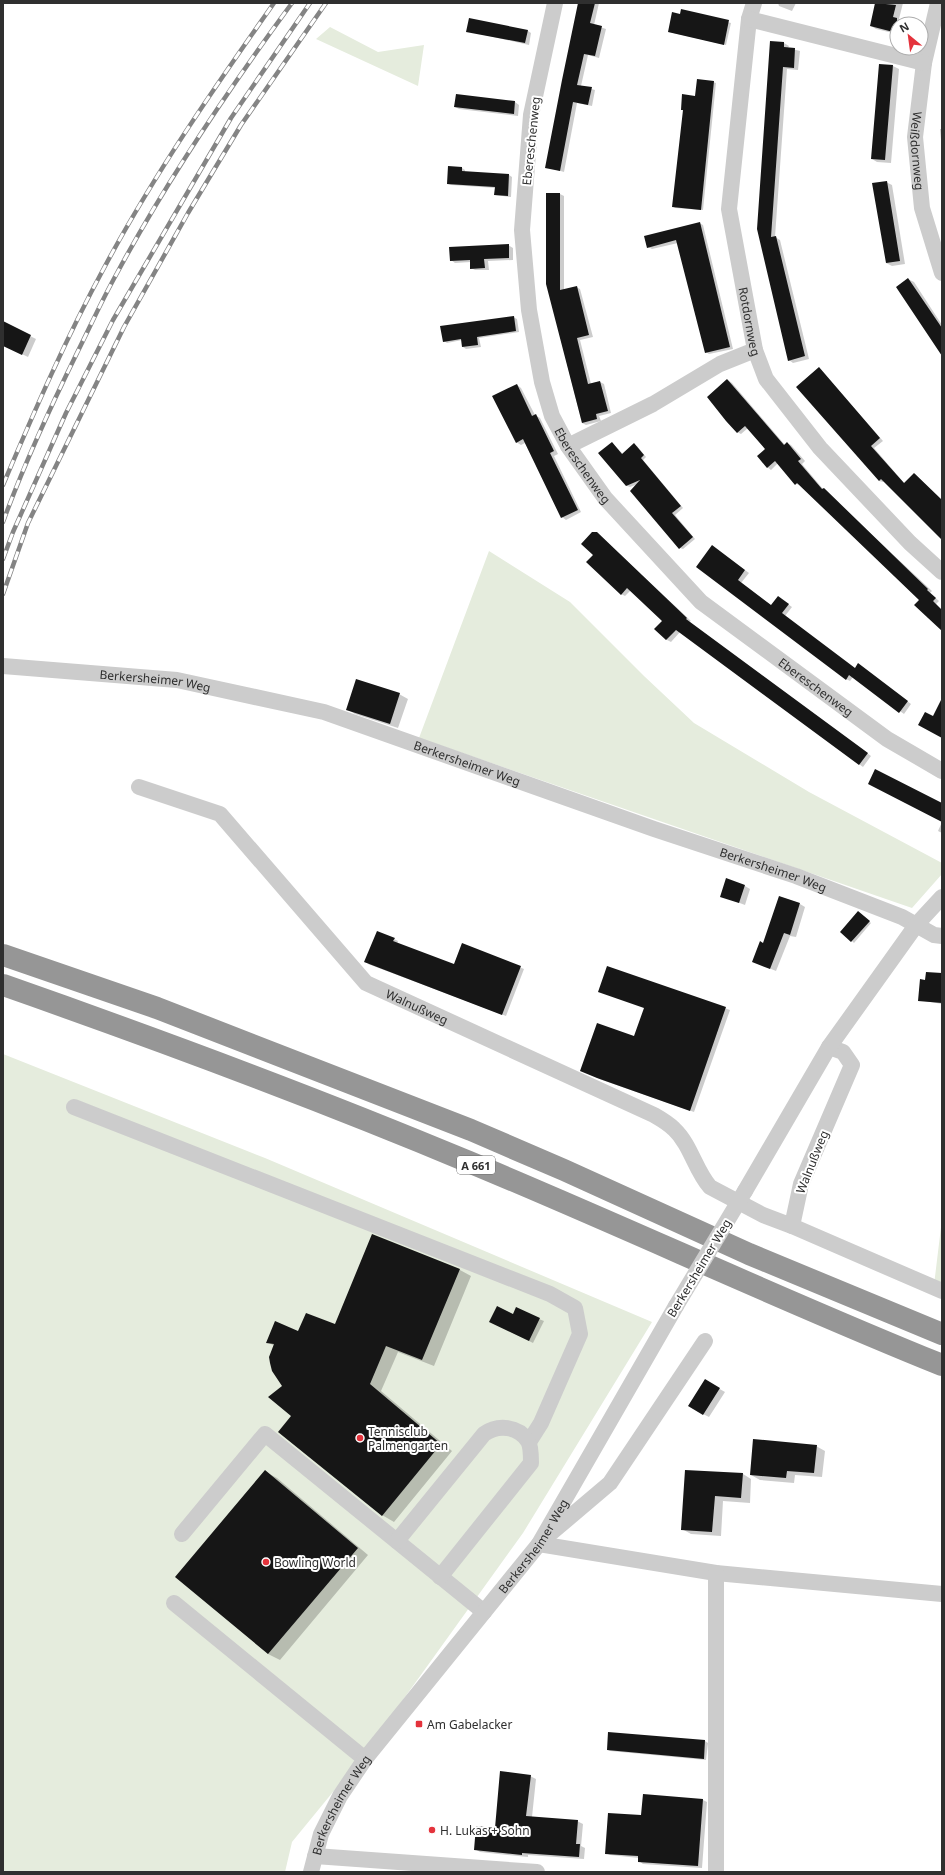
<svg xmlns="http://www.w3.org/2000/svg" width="945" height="1875" font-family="'Noto Sans',sans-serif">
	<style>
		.green { fill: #e5ecdd }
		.shadow { fill: #0003 }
		.building { fill: #161616 }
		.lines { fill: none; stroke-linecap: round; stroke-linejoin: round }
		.minor { stroke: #ccc; stroke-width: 16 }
		.highway { stroke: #969696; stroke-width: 22 }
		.rail-casing { stroke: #848484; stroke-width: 4.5 }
		.rail { stroke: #fff; stroke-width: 3; stroke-dasharray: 9; stroke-linecap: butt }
		.minor-bridge { stroke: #ccc; stroke-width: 16 }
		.poi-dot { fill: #e4333c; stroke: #fff; stroke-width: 1.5 }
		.labels { text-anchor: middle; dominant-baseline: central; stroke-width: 4; stroke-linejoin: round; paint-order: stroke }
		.shield { fill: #fff; stroke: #6d6d6d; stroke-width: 1 }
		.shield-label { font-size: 11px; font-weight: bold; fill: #2f2f2f }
		.street-label { font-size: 12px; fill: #2f2f2f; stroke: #fff }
		.poi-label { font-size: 12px; fill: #2f2f2f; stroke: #fff; text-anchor: start }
	</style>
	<rect width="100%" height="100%" fill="#fff"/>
	<path class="green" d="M330,27L378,52L424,45L418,86L316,39Z
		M489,551L570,602L644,676L694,723L809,792L942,863V874L912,908L419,738Z
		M3,1054L265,1158L652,1322L523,1533L364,1754L292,1842L285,1872H3Z
		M942,1219V1286L934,1285Z"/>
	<path class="shadow" d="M579,3H599L594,25L606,29L599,58L588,55L581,86L595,90L592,106L577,103L564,172L547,167Z
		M778,3H796L792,11L779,6Z
		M876,3H903L899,19L915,24H897V34L876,29L871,26Z
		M682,10L731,23L726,45L669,32L681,15Z
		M467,31H528L531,33L529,45Z
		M771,42L784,43L789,46L788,48L800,51L798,70L787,69L775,237L780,240L809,359L793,363L789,360L758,229Z
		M880,65L893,66L899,69L891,163L877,162L872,159Z
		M713,82L716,83L703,210L675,208L673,206L684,111L682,110Z
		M457,95L515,102L519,105L518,116L459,109L455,107Z
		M940,129H942V151Z
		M462,168L465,170V172L509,175L512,177L511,197L495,195L496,188L451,185L448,184Z
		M886,182L892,185L905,264L892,266L886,263Z
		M547,194H560L564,196V290L576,287L580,289L593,337L580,340L591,384L600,382L604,384L611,413L599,416L601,421L586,425L582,423L547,284Z
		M699,223L703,225L733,349L709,354L706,352L678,243L652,249L648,247Z
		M508,245L513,248V260L488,261L489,270H475L471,268V262L455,263L451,260Z
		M908,279L914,282L942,325V354Z
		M513,317L517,319L519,332L479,338L481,347L466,349L463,347L462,340L447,343L444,341Z
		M4,323L36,339L28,357L3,345Z
		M819,368L883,441L874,448L905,484L915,474L942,500V538L884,481L883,482L879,481Z
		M728,380L732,383L785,445L787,443L791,445L805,461L802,464L823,489L932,591L930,593L939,601L936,604L942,610V630L920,600L801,485L796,484L778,463L771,470L767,467L766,450L748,428L741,434L737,432Z
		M517,385L521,388L535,415L540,418L558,454L554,456L581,512L566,520L562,517L525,443L521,445L516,442Z
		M612,443L623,454L634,445L637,446L646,457L643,460L683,508L675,515L695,539L683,549L680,548L638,484L630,487L627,486L599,454Z
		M597,533L691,621L689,622L871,756L863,767L680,632L671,642L667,640L656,629L664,621L631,590L625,596L621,594L594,555Z
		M716,549L749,573L741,583L772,606L782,600L792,607L785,616L855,669L862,667L911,704L904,714L853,677L850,681L846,679L697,566Z
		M399,694L408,699L398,728L355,714L347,709Z
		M942,822V833L938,831Z
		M745,886L750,889L745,905L721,896Z
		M800,904L805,907L796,937L790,936L776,971L759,964L764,944Z
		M861,914L871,923L854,943L852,941Z
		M394,939L398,941L397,944L454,965L462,944L524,969L506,1016L368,964Z
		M608,967L730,1010L694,1112L602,1080L585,1072L635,1037L645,1008Z
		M942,974V1004L919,1000L926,981Z
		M460,1270L471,1276L434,1366L398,1352L381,1391L452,1451L394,1522L382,1515L292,1416L275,1346L267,1342L299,1332L335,1326Z
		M513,1315L539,1319L544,1321L533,1343L495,1324Z
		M711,1384L725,1392L709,1417L703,1414Z
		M816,1446L825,1451L822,1477L795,1475L794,1483L760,1480L751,1475Z
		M686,1471L743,1474L751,1479L750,1503L723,1501L721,1536L691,1534L682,1529Z
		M266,1472L277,1478L368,1555L280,1660L268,1654L177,1577Z
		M609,1733L705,1741L708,1743L706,1760L610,1751L608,1750Z
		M530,1776L536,1779L532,1817L577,1821L583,1824L581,1846L585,1848L584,1859L528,1855V1857L480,1852L475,1849L495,1829Z
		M703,1800L707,1802L702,1868L643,1864L639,1861V1858L610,1855L606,1853L642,1816Z"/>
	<path class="building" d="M578,3H595L590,23L602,26L595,56L584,54L577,85L592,87L588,105L573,102L560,171L545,168L562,80Z
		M875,3L896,5L893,17L897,18V33L870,26Z
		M681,9L729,20L724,45L668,32L672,12L680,14Z
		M469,18L528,30L525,43L466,32Z
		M770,41L784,42V47L795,48L794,68L783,67L771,237L776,236L805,356L788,361L757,229Z
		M879,64L893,65L885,160L871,159Z
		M697,79L714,81L701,210L672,207L683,110H681L682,94L695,96Z
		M456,94L515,101L514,114L454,107Z
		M448,166L462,167V171L509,174L508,196L494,195L495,187L447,184Z
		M887,181L900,261L886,263L872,183Z
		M546,193H560V290L577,286L589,335L577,338L588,384L600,381L608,411L596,414L597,419L582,423L546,284Z
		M700,222L730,347L705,353L676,240L647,248L644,236Z
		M509,244V258L484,259L485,268L470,269V260L450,261L449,247Z
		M908,278L942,328V356L896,287Z
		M514,316L516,331L477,337L478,345L462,347L461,339L443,342L440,326Z
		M3,321L31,335L22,355L3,346Z
		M819,367L880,438L871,446L904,483L914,473L942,500V540L881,479L879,481L796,387Z
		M727,379L784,445L787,442L801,459L798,461L822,489L824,488L928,589L927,590L936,598L933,601L942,610V631L914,605L919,600L797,483L795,485L775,461L767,468L757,456L765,449L745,426L737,433L726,421L707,397Z
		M517,384L532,416L536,414L554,451L550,453L578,510L561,518L523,439L516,443L492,396Z
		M612,442L622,454L634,443L644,455L641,458L681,506L672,513L693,537L679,549L630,491L640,480L626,486L598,453Z
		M592,532H597L687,618L686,619L868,753L859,765L676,630L666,640L654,629L662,621L627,588L621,595L586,562L593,555L581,544Z
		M712,545L745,570L738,580L771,605L778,596L789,604L782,613L855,668L858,663L908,701L899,713L849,675L846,680L696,567Z
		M356,679L400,693L390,724L346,710Z
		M942,698V738L918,725L925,712L933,716Z
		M875,769L942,803V822L868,784Z
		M726,878L745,885L739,903L720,897Z
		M779,896L800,903L790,935L784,933L770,969L752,962L760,941L763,943Z
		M858,911L870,921L851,942L840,932Z
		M377,931L395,938L393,941L454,964L462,943L521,966L502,1015L364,962Z
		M607,966L726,1007L690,1111L597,1078L580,1071L597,1023L634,1036L644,1008L598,992Z
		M926,972L942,973V1003L918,1001L920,979L925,980Z
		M372,1234L460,1269L422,1360L386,1346L370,1384L441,1444L382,1516L278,1432L291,1416L268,1397L282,1386L272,1371L270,1363L269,1357L274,1344L266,1343L275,1321L298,1331L306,1313L335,1324Z
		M497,1306L513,1314L516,1307L540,1318L529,1341L489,1322Z
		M705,1379L720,1388L703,1415L688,1406Z
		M753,1439L817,1445L814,1473L787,1471L786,1478L750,1475Z
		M265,1470L358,1548L268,1654L175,1577Z
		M685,1470L743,1473L741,1498L715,1496L712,1532L681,1530Z
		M608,1732L705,1740L704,1759L607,1750Z
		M500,1771L531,1775L526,1816L578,1820L576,1844H580L579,1857L522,1853V1855L474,1850L476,1826L495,1828Z
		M643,1794L703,1799L698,1866L638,1862V1856L605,1854L608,1813L641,1815Z"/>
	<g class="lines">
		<g class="minor">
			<path id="s1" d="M555,3L531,115L522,230L529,310L542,382L552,416L568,446L605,498L701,602L887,739L942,771"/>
			<path id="s2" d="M754,3L749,19L729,209L755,350L766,379L820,448L910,543L942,572"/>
			<path id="s3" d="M938,3L924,63L915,137L922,208L942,273"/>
			<path d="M749,19L924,63"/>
			<path d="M568,446L653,404L720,364L755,350"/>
			<path id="s4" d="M3,666L177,680L324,712L654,829L796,876L902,917L934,935L942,936"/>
			<path id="s5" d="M139,787L220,814L366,983L654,1115C661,1119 668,1123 674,1129C691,1145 695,1170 710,1187L763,1215L792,1226"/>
			<path d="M829,1047L843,1052L852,1065L801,1184L792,1226L942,1291"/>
			<path d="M74,1107L550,1294L575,1308L580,1334L541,1423L529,1442"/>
			<path d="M745,1191L829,1047L917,924L942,897"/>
			<path d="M551,1533L610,1483L705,1341"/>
			<path d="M182,1534L265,1434L484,1612"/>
			<path d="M397,1541L484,1434C498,1424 518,1426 528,1441C531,1446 531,1457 531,1463L440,1577"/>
			<path d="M539,1544L716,1573L942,1594"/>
			<path d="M716,1573V1872"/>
			<path d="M174,1603L365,1759"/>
			<path d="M315,1856L537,1872"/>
			<path id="s6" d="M311,1872L321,1834L340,1796L365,1759L539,1544L676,1306"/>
		</g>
		<path class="highway" d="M3,955L157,1008L471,1130L564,1170L749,1254L942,1334
			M3,985C160,1040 316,1098 469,1162C628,1228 783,1301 942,1365"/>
		<g class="rail-casing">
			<path id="rail" d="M3,485C34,412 66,338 104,268C153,176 214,88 274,3
				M3,522C24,464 50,408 77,353C90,327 102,300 116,275C167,180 228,90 292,3
				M3,559L13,532L66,413L113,320L231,118L310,3
				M3,594L28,523L124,327L188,213L241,125L326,3"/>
		</g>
		<use href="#rail" class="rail"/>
		<path class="minor-bridge" d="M676,1306L745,1191"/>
	</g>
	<g class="poi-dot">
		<circle cx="360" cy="1438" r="4"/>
		<circle cx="266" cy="1562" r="4"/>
		<rect x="415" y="1720" width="8" height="8" rx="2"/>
		<circle cx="432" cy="1830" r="4"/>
	</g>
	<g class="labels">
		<rect class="shield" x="457" y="1156" width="38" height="18" rx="3"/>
		<g class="shield-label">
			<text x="476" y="1165">A 661</text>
		</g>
		<g class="street-label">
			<text transform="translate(531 141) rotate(-84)">Ebereschenweg</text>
			<text stroke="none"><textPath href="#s3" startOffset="150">Weißdornweg</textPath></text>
			<text stroke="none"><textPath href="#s2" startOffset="322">Rotdornweg</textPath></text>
			<text stroke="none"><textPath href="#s1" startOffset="477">Ebereschenweg</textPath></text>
			<text stroke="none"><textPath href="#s4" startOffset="153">Berkersheimer Weg</textPath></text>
			<text stroke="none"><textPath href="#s1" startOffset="801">Ebereschenweg</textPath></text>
			<text stroke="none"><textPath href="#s4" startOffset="477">Berkersheimer Weg</textPath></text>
			<text stroke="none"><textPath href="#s4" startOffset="801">Berkersheimer Weg</textPath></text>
			<text stroke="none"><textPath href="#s5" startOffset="365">Walnußweg</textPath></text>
			<text transform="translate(812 1162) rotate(-68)">Walnußweg</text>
			<text transform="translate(699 1268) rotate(-59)">Berkersheimer Weg</text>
			<text stroke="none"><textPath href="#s6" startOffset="398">Berkersheimer Weg</textPath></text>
			<text stroke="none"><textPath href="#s6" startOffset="74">Berkersheimer Weg</textPath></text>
		</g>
		<g class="poi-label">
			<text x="368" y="1431">Tennisclub<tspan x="368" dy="14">Palmengarten</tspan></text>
			<text x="274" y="1562">Bowling World</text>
			<text x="427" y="1724">Am Gabelacker</text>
			<text x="440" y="1830">H. Lukas + Sohn</text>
		</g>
	</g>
	<rect width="945" height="1875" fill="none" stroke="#2f2f2f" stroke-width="8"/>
	<g transform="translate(909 36) rotate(331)"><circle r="19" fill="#ffffff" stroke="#acacac"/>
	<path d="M0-3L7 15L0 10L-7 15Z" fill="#e4333c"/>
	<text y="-6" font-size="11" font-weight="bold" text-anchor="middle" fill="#2f2f2f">N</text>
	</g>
</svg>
